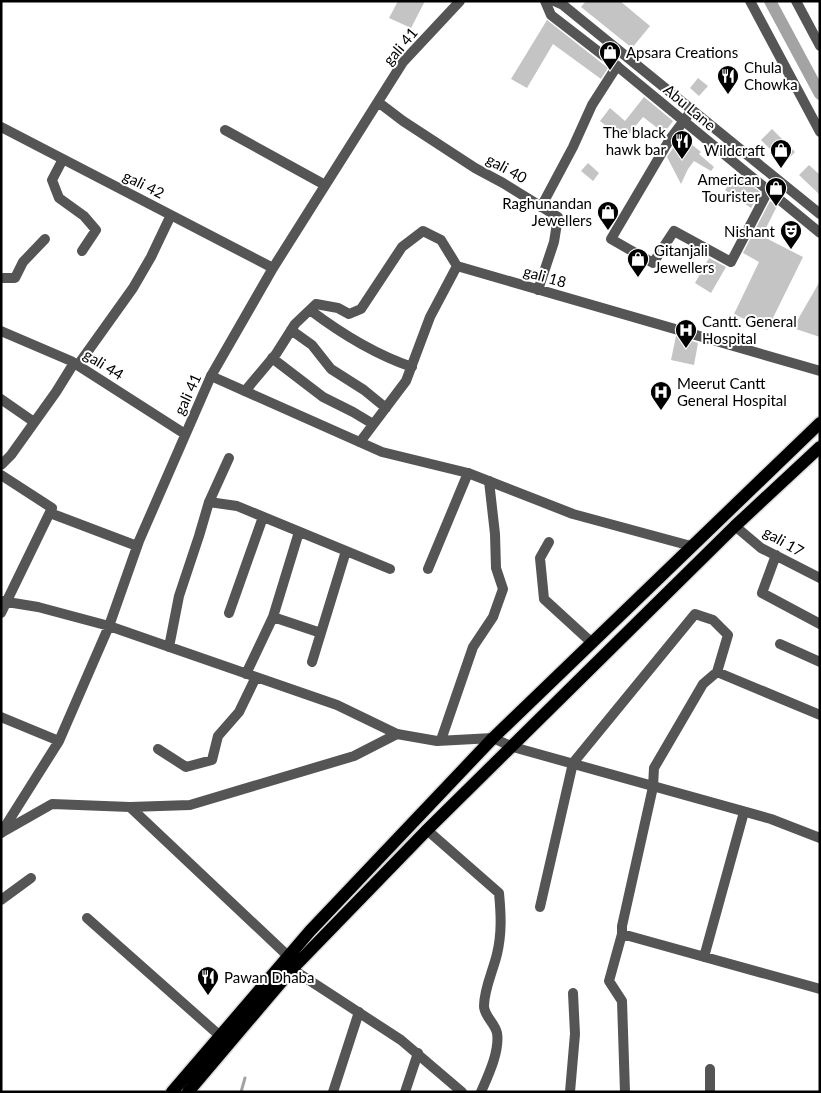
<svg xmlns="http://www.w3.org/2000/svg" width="821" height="1093" font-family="Lato,sans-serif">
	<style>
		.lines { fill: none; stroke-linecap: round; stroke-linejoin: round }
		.stream { stroke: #a3a3a3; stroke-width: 3 }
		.canal { stroke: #a3a3a3; stroke-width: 12 }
		.building { fill: #c4c4c4 }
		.primary-casing { stroke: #dbdbdb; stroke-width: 15 }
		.minor { stroke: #555; stroke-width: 10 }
		.tertiary { stroke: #555; stroke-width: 10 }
		.primary { stroke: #000; stroke-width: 12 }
		.labels { text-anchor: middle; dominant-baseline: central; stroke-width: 4; stroke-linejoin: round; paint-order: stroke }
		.street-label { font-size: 15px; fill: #000; stroke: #fff }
		.poi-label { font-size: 15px; fill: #000; stroke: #fff; text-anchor: start }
	</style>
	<rect width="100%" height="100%" fill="#fff"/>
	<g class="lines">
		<path class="stream" d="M241,1092L245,1078"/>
		<path class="canal" d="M770,1L820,94"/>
	</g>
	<path class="building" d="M398,1H425L411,28L389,18Z
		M586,1H620L650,26L632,48L581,7Z
		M547,20L608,68L601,79L553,44L527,88L511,79Z
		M698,78L708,86L699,96L690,88Z
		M644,97L673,121L664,133L643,117L624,140L600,121L610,108L625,121Z
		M772,129L795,152L784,163L761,140Z
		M691,144L701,152L699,154L714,167L711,171L694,161L688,169L681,184L667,157L673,148Z
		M588,163L599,173L593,181L581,171Z
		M809,165L820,175V195L799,175Z
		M737,174L760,192L751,208L725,190Z
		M770,201L777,206L762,236L803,257L767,330L734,314L759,262L743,253Z
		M709,258L726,267L711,293L695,283Z
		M820,281V337L793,328Z
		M676,336L698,343L694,365L671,360Z"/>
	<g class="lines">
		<g class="primary-casing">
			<path id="primary" d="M172,1092L310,931L493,738L820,423
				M188,1092L294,967L427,830L735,526L820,447"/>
		</g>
		<path class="minor" d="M750,1L820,132
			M378,102L403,121L475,168L503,183L558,217L554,242L538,290
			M692,110L670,139L611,239L653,263L674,231L731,262L768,191
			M1,127L273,268
			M225,130L325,185
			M63,159L52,180L59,198L84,216L96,230L82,251
			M541,207L573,147L592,105L617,66
			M1,278H15L23,262L45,239
			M310,310C339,332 377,355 412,367
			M291,330L312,345L331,369L364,390L386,408
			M1,331L71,361L185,434
			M272,358L323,397L353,412L373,424
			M78,365L133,288L151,257L171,215
			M245,391L276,354L295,324L316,304L338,308L349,314L361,309L402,247L423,231L441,240L457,266
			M1,399L34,422
			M360,442L406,381L430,317L457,266L820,371
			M1,465L11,455L56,392L74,363
			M1,475L52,508L1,613
			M209,502L229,458
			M50,513L137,546
			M735,526L761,548L820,578
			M549,542L540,558L544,599L591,642
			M776,555L762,593L820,624
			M428,569L468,473
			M1,601L38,607L109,626L337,705L397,734
			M229,613L263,517
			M273,617L321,633
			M780,644L820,662
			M169,647L179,596L199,536L209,502L237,506L390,569
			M312,662L346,551
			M717,672L820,715
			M246,674L273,617L299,532
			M1,717L59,741
			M441,740L473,647L493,617L503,589L496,568L495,534L489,481
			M158,749L186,767L212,760L218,736L239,712L256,677
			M427,830L499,893C501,914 502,933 497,954C493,971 484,989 484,1006C484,1016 495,1023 497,1033C500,1051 488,1076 481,1092
			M1,833L59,741L109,626L139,541L211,376L273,268L403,62L460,1
			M1,900L31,878
			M540,907L573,763L695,614L713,620L728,635L717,672L703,684L654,768L653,787L622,926V934L609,981L622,1001L625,1092
			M87,918L219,1035
			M622,934L820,989
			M704,957L744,812
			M710,1069V1092
			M333,1092L359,1012
			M405,1092L418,1053
			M570,1092L575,1034L573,993"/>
		<path class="tertiary" d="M545,1L551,15L617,66L820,233
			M554,1L563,5L820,214
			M796,1L820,46
			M211,376L382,452L468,473L573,514L691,546
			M130,807L190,805L354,756L397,734L437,741L493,738L513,747L771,819L820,838
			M1,833L52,804L130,807L289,957
			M292,969L401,1040L462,1092"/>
		<use href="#primary" class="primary"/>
	</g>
	<defs>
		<g id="shop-pin" transform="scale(1.125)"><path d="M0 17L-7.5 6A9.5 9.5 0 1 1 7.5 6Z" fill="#000" stroke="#fff"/><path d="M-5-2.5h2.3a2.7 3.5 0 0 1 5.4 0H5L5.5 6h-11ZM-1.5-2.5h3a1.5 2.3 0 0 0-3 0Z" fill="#fff"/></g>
		<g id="restaurant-pin" transform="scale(1.125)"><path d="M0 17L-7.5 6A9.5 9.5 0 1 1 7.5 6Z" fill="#000" stroke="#fff"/><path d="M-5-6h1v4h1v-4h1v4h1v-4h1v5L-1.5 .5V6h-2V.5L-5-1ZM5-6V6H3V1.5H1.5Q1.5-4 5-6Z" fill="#fff"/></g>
		<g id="theatre-pin" transform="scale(1.125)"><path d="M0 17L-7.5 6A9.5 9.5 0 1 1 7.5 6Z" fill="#000" stroke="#fff"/><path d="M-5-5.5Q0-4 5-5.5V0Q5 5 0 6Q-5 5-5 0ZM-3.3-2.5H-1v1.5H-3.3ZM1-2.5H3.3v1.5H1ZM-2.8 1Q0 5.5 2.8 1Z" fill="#fff"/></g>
		<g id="hospital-pin" transform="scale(1.125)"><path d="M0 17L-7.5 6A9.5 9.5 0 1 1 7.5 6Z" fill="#000" stroke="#fff"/><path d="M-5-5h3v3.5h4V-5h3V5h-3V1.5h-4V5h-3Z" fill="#fff"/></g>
	</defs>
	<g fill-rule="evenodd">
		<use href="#shop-pin" x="610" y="52"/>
		<use href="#restaurant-pin" x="728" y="76"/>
		<use href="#restaurant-pin" x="682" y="141"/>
		<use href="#shop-pin" x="781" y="150"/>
		<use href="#shop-pin" x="776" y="188"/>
		<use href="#shop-pin" x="608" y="212"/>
		<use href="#theatre-pin" x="791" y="231"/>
		<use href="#shop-pin" x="638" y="259"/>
		<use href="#hospital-pin" x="686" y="330"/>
		<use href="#hospital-pin" x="661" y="392"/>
		<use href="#restaurant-pin" x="208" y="977"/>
	</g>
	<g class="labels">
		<g class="street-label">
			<text transform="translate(400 46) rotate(-50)">gali 41</text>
			<text transform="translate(690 107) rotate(40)">Abu Lane</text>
			<text transform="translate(507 168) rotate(29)">gali 40</text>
			<text transform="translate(144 184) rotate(27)">gali 42</text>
			<text transform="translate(545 276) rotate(16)">gali 18</text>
			<text transform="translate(104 364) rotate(32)">gali 44</text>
			<text transform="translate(187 394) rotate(-65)">gali 41</text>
			<text transform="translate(784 541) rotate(30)">gali 17</text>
		</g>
		<g class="poi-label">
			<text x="626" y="52">Apsara Creations</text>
			<text x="744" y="67">Chula<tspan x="744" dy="17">Chowka</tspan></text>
			<text x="666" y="132" text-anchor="end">The black<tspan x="666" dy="17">hawk bar</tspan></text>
			<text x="765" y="150" text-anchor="end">Wildcraft</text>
			<text x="760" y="179" text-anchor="end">American<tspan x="760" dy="17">Tourister</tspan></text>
			<text x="592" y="203" text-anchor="end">Raghunandan<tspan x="592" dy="17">Jewellers</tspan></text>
			<text x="775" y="231" text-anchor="end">Nishant</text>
			<text x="654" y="250">Gitanjali<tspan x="654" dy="17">Jewellers</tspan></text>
			<text x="702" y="321">Cantt. General<tspan x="702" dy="17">Hospital</tspan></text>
			<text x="677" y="383">Meerut Cantt<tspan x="677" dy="17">General Hospital</tspan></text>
			<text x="224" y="977">Pawan Dhaba</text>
		</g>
	</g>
	<rect width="821" height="1093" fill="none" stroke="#000000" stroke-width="5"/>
</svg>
